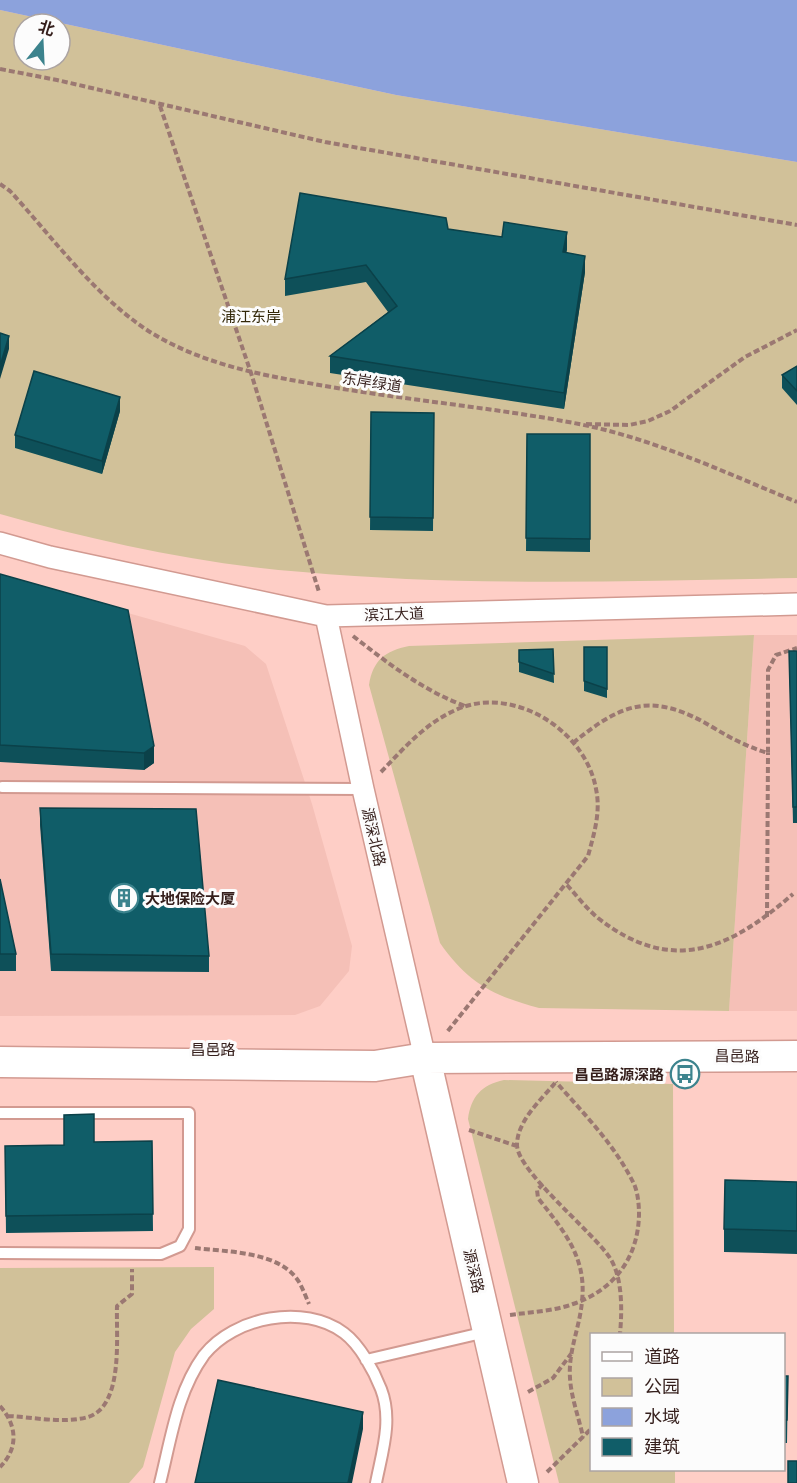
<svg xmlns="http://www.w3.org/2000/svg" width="797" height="1483" font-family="'Asap Condensed','Noto Sans SC',sans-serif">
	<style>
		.built { fill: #f5c0b7 }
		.green { fill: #d1c199; fill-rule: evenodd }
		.water { fill: #8ca2dc }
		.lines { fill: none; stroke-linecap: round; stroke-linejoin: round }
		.service-casing { stroke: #d29a91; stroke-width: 14 }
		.minor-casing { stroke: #d29a91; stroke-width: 24 }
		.secondary-casing { stroke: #d29a91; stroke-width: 33 }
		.path { stroke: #9b7872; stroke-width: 4; stroke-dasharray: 6 3; stroke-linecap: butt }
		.service { stroke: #fff; stroke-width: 10 }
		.minor { stroke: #fff; stroke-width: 21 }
		.secondary { stroke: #fff; stroke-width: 30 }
		.wall { fill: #0e5059 }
		.shaded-wall { fill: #0b4149 }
		.building { fill: #105d68; stroke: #0b4149; stroke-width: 1.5 }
		.labels { text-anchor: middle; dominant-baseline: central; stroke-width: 6; stroke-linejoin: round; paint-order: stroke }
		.park-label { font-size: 15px; fill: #332809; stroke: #fcfcfc }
		.street-label { font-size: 15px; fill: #351f1c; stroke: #fcfcfc }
		.poi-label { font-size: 15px; font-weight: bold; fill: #351f1c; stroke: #fcfcfc; text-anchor: start }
	</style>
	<rect width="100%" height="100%" fill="#fecec6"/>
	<path class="built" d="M0,577L245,646L266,664L312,804L352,946L349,971L320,1006L295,1015L0,1016Z
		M754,635H797V1011H729Z"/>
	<path class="green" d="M0,10L396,95L797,162V578C632,581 467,587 303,572C200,564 99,542 0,514ZM24,24H60V60H24Z
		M754,635L729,1011L539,1008C493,996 467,982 440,943L369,685C373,660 385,651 409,646Z
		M504,1080L673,1084L674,1334H592V1470H675V1483H559L468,1119C471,1097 481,1085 504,1080Z
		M214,1267V1309L191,1329L175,1352L143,1467L129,1483H0V1268Z"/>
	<path class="water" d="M0,0H797V162L396,95L0,10Z"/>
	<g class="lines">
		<g class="service-casing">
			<path id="service" d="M2,787L363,789
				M0,1113H189V1229L180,1246L161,1254L0,1253
				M366,1360L486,1332
				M160,1483C171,1439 177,1392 204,1355C234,1317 304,1303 344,1333C360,1345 374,1371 381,1389C393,1420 382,1452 376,1483"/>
		</g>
		<g class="minor-casing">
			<path id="minor" d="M0,543L50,557L326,616L797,604
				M326,616L363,789L425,1058"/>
		</g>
		<g class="secondary-casing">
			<path id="secondary" d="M425,1058L523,1483
				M0,1062L375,1066L425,1058L797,1056"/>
		</g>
		<path class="path" d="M0,69L57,80L325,142L797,225
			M160,106L251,373L319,592
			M0,184L10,191C55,240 103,307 162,339C210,365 261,375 314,384C402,400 492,407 579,424C655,439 726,473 797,502
			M586,424L629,425L648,421L670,411L745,357L797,330
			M353,636C389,664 422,690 465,706
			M573,743C624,701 654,692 714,728C732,739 748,747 768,753V670L776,655L797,648
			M381,772C406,746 428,720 463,707C518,688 586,732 596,789C601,812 594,834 588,856L447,1032
			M567,885C577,896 587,909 598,918C672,976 730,949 793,894
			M767,917L768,753
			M555,1083C541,1100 517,1121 517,1145C517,1171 593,1232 610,1258C623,1278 622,1312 620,1334
			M469,1130L517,1146
			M543,1184L537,1190L538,1198C563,1230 587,1257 582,1301C580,1327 568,1351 570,1378C571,1397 579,1418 583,1437
			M195,1248C227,1252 280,1251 299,1282C303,1289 306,1297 309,1304
			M510,1315C531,1312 554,1311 573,1304C614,1290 638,1258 639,1215C639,1205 638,1193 634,1184C615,1145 584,1114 556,1082
			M528,1392L553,1378L571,1354
			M0,1406C17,1425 19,1448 0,1467
			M8,1416C32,1417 64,1424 88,1417C124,1406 116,1336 117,1306L132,1294V1269
			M547,1472L592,1428"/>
		<use href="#service" class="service"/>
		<use href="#minor" class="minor"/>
		<use href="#secondary" class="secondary"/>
	</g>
	<path class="wall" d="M448,229L567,249L566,253L585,272L564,409L330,373V356L388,312L366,282L285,296V279Z
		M797,366V405L782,388V375Z
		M120,411L102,474L15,448V435Z
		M371,412L434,413L433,531L370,530Z
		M527,434H590V552L526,551Z
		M0,574L154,763L144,770L0,762Z
		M584,647H607V698L584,691Z
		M553,649L554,683L519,672V650Z
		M789,651H797V823H793Z
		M40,808L209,956V972L51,971L40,825Z
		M0,879L16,954V971H0Z
		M152,1141L153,1231L6,1233L5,1146L64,1145L94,1142Z
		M797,1182V1254L724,1252V1229Z
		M783,1376H788L787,1443H783Z"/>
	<path class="shaded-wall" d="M567,232V249L563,269V252Z
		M585,256V272L564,409V393Z
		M9,336V349L0,379V366Z
		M120,397V411L102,474V461Z
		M154,746V763L144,770V753Z
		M363,1412V1429L352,1483H348Z"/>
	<path class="building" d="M300,193L446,218L448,229L502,237L504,222L567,232L563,252L585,256L564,393L330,356L397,306L366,265L285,279Z
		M0,333L9,336L0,366Z
		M797,366V391L782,375Z
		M34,371L120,397L102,461L15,435Z
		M371,412L434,413L433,518L370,517Z
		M527,434H590V539L526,538Z
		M0,574L128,610L154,746L144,753L0,745Z
		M584,647H607V689L584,681Z
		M553,649L554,674L519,662V650Z
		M789,651H797V807H793Z
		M40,808L196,809L209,956L51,954Z
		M0,879L16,954H0Z
		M94,1114V1142L152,1141L153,1214L6,1216L5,1146L64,1145V1115Z
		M725,1180L797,1182V1231L724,1229Z
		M783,1376H788L787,1420H783Z
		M218,1380L363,1412L348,1483H195Z
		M788,1461H797V1483H788Z"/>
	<defs>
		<g id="building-ring" transform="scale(1.5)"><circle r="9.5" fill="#fcfcfc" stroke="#3c838d" stroke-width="1.5"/><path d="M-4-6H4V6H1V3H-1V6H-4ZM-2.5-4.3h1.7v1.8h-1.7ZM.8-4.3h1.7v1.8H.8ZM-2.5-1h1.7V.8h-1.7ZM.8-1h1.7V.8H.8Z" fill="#3c838d"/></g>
		<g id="bus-ring" transform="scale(1.5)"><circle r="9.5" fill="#fcfcfc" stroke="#3c838d" stroke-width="1.5"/><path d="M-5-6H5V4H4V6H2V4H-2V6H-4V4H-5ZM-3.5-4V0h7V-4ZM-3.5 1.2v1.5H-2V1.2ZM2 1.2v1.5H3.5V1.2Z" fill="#3c838d"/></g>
	</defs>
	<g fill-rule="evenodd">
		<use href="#building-ring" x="124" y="898"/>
		<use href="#bus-ring" x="685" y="1074"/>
	</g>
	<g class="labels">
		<g class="park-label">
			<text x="251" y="316">浦江东岸</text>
		</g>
		<g class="street-label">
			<text transform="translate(372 382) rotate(9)">东岸绿道</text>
			<text transform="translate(394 614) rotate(-2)">滨江大道</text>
			<text transform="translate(374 837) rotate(77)">源深北路</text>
			<text x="213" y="1049">昌邑路</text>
			<text transform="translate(737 1056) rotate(1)">昌邑路</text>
			<text transform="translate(474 1271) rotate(77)">源深路</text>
		</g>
		<g class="poi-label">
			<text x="145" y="898">大地保险大厦</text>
			<text x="664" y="1074" text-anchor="end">昌邑路源深路</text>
		</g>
	</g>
	<rect x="590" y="1333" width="195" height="138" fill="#fcfcfc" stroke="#aca4a2" stroke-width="1.5"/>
	<rect x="602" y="1352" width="30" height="9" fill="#ffffff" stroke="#aca4a2" stroke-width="1.5"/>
	<text x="644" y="1363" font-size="18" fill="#351f1c">道路</text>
	<rect x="602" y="1378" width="30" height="18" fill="#d1c199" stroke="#aca4a2" stroke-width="1.5"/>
	<text x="644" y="1393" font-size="18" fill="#351f1c">公园</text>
	<rect x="602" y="1408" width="30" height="18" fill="#8ca2dc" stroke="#aca4a2" stroke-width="1.5"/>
	<text x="644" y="1423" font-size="18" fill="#351f1c">水域</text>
	<rect x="602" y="1438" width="30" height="18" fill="#105d68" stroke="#aca4a2" stroke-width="1.5"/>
	<text x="644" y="1453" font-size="18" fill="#351f1c">建筑</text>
	<g transform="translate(42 42) rotate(18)"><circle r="28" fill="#fcfcfc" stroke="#aca4a2" stroke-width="1.5"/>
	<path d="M0-4.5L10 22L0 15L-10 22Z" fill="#3c838d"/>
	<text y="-9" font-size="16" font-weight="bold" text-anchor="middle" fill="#351f1c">北</text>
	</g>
</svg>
